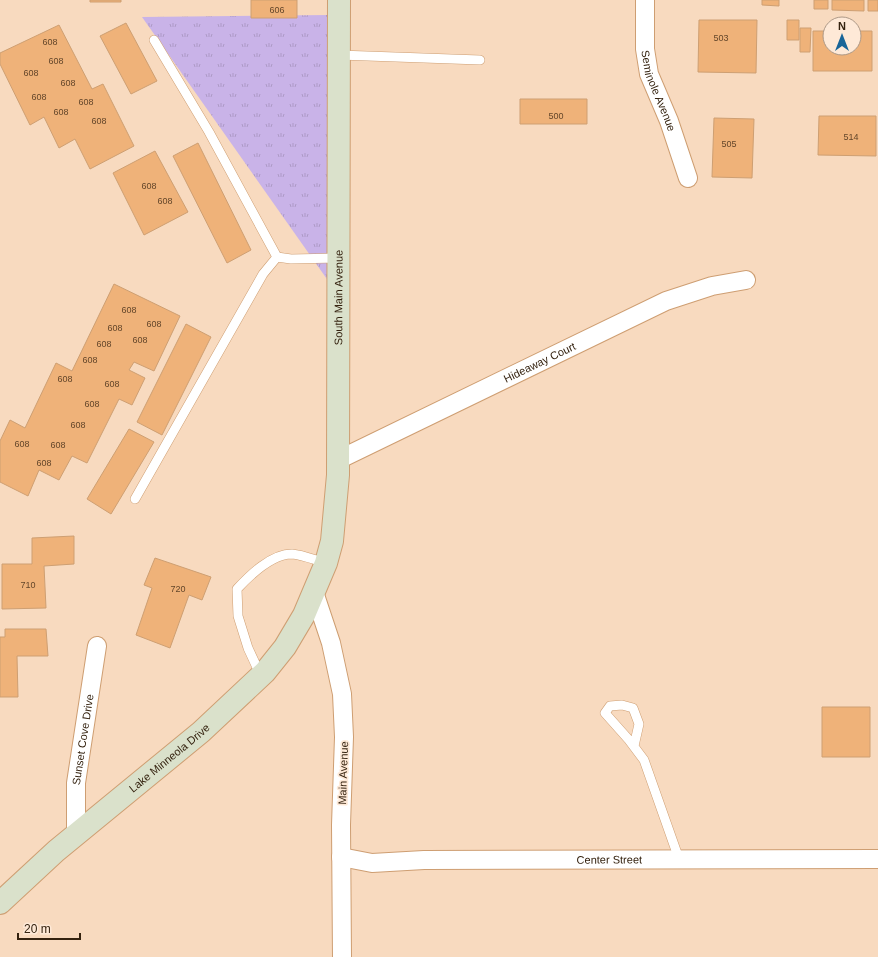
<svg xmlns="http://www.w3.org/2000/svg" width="878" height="957" font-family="Arial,sans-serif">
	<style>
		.park { fill: url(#park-tufts) }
		.building { fill: #efb279; stroke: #ce9f72 }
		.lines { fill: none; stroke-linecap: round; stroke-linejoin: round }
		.lane-casing { stroke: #ce9e72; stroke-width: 10 }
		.street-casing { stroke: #ce9e72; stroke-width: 20 }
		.secondary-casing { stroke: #ce9e72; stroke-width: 24 }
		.lane { stroke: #fff; stroke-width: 9 }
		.street { stroke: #fff; stroke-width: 18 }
		.secondary { stroke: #dae1cb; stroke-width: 22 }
		.labels { text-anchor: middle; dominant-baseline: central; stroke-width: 3.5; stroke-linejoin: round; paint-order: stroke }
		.number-label { font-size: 9px; fill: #63462a }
		.street-label { font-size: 11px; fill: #34220f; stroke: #fee9d7 }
	</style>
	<defs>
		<pattern id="park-tufts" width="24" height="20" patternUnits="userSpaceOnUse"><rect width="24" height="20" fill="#c9b3e8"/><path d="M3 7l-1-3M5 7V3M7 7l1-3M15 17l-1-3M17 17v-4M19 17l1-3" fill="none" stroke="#ad9ac6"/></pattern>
	</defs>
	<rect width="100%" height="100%" fill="#f8dabf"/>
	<path class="park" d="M329,15V282L142,17Z"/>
	<path class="building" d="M90,0H121V2H90Z
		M251,0H297V18H251Z
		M762,0H779V6L762,5Z
		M814,0H828V9H814Z
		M832,0H864V11L832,10Z
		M868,0H878V11H868Z
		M699,20H757L756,73L698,72Z
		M787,20H799V40H787Z
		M126,23L157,81L131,94L100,36Z
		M59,25L92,89L103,84L134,146L90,169L75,139L59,148L44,117L30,125L0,64V53Z
		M800,28H811L810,52H800Z
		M813,31H830V48H854V31H872V71H813Z
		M520,99H587V124H520Z
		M819,116H876V156L818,155Z
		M714,118L754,119L752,178L712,177Z
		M198,143L251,250L227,263L173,156Z
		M155,151L188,212L144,235L113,173Z
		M114,284L180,316L154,371L134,362L129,370L145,378L132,405L119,399L87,463L72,456L59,480L39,470L28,496L0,482V441L10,420L25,428L56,363L72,371Z
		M186,324L211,337L162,435L137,422Z
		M129,429L154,442L111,514L87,499Z
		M74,536V564L44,566L46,608L2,609V564H32V538Z
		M155,558L211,577L202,600L189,595L170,648L136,635L152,588L144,585Z
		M5,629H46L48,656H17L18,697H0V637H5Z
		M822,707H870V757H822Z"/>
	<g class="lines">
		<g class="lane-casing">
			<path id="lane" d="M154,40L209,132L277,257L291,259L338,258
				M339,55L480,60
				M135,499L263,274L277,257
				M261,676L248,648L238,616L237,589C250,575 271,554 292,554C303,555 315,560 326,563
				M634,746L639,724L633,708L622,705L610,706L605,713L629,740L644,760L679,859"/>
		</g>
		<g class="street-casing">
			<g id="street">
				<path id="s1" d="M645,0V49L649,74L669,121L688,178"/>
				<path id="s2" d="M338,460L666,301L712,286L746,280"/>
				<path d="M314,592L331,643L342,694L344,737L341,825L342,957"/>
				<path id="s3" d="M76,834V783L97,646"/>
				<path id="s4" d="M341,857L372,863L424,860L878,859"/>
			</g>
		</g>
		<g class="secondary-casing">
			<g id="secondary">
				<path id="s5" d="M0,903L56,851L201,732L265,672L285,647L304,615L326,563L332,541L338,475L339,0"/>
			</g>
		</g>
		<use href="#lane" class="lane"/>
		<use href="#street" class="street"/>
		<use href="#secondary" class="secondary"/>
	</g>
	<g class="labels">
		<g class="number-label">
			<text x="277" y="10">606</text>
			<text x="721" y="38">503</text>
			<text x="50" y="42">608</text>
			<text x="56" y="61">608</text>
			<text x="31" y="73">608</text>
			<text x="68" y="83">608</text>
			<text x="39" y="97">608</text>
			<text x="86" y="102">608</text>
			<text x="61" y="112">608</text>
			<text x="556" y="116">500</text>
			<text x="99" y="121">608</text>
			<text x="851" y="137">514</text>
			<text x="729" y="144">505</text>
			<text x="149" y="186">608</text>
			<text x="165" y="201">608</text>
			<text x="129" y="310">608</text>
			<text x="154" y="324">608</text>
			<text x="115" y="328">608</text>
			<text x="140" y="340">608</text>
			<text x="104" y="344">608</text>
			<text x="90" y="360">608</text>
			<text x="65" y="379">608</text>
			<text x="112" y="384">608</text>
			<text x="92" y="404">608</text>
			<text x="78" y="425">608</text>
			<text x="22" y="444">608</text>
			<text x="58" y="445">608</text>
			<text x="44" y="463">608</text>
			<text x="28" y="585">710</text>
			<text x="178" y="589">720</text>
		</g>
		<g class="street-label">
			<text stroke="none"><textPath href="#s1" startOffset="93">Seminole Avenue</textPath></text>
			<text stroke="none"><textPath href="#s5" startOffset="744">South Main Avenue</textPath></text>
			<text stroke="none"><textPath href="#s2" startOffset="224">Hideaway Court</textPath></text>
			<text stroke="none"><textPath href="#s3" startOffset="95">Sunset Cove Drive</textPath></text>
			<text stroke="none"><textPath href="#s5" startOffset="223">Lake Minneola Drive</textPath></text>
			<text transform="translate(343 773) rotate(-88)">Main Avenue</text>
			<text stroke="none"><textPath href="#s4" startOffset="269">Center Street</textPath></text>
		</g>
	</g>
	<g transform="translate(842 36)"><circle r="19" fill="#fee9d7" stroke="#ad9987"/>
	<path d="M0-3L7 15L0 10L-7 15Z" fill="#196598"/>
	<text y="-6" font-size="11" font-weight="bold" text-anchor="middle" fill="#34220f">N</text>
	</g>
	<path d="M18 933v6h62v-6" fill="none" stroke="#34220f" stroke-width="2"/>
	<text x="24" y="933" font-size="12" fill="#34220f" stroke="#fee9d7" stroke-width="3" paint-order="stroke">20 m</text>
</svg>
